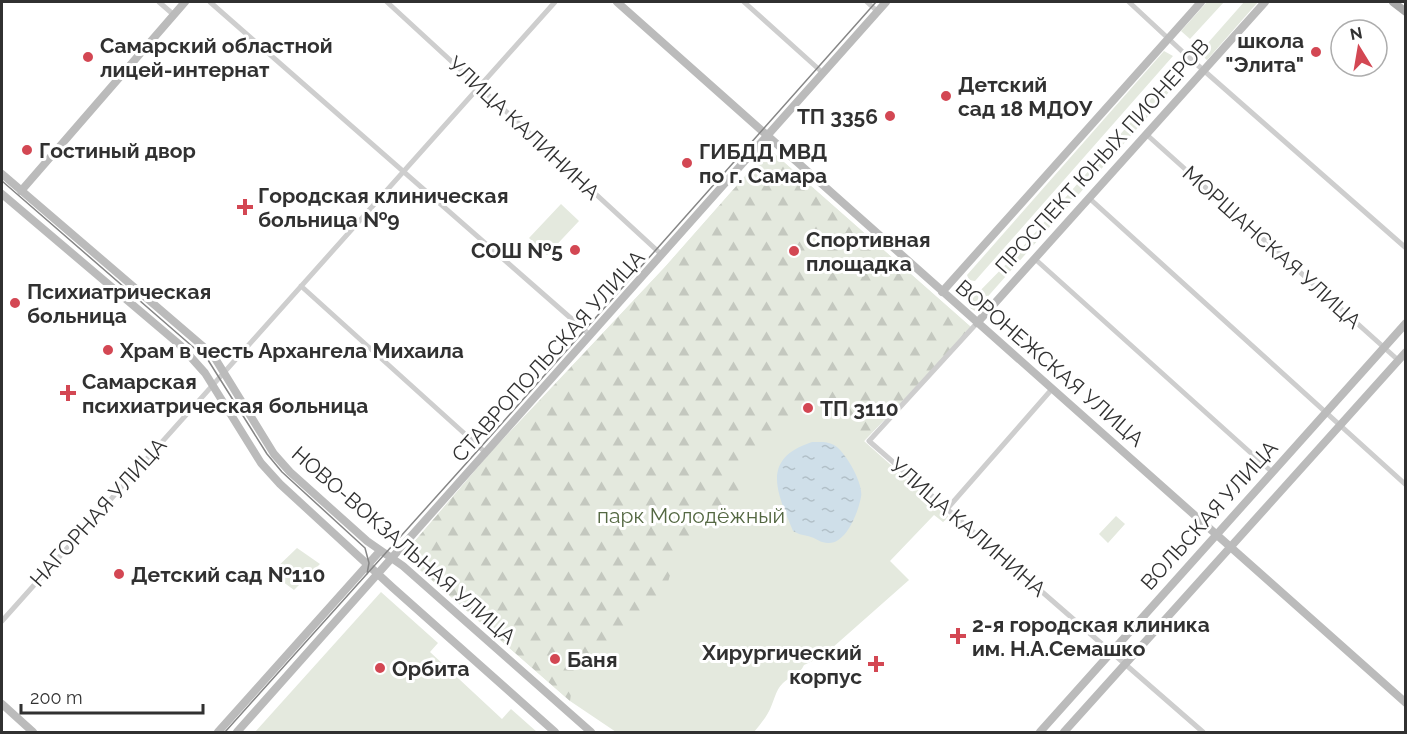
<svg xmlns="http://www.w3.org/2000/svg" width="1407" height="734" font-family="Raleway,sans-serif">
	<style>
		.green { fill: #e4e9de }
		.forest { fill: url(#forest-firs) }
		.water { fill: url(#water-ripples) }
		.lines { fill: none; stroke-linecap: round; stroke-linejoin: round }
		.street { stroke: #cecece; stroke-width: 5 }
		.secondary { stroke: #bbb; stroke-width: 8 }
		.primary { stroke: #a9a9a9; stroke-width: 8 }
		.tram { stroke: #868686; stroke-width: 1.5 }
		.poi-dot { fill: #d34753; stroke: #fff; stroke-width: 2 }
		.labels { text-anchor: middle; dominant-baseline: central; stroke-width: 6; stroke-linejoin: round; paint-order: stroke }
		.poi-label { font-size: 21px; font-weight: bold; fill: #313131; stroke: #fff; text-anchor: start }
		.street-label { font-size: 21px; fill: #313131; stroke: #fff }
		.park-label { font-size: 21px; fill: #546842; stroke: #fff }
	</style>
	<defs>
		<pattern id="forest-firs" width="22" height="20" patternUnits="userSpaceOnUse" patternTransform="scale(1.5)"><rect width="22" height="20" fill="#e4e9de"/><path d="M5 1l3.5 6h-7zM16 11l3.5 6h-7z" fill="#c4c8bf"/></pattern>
		<pattern id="water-ripples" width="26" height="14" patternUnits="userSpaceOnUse" patternTransform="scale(1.5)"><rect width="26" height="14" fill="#cfdfe9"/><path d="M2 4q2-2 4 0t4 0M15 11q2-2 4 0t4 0" fill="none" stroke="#b2c0c8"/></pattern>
	</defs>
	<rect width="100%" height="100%" fill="#fff"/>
	<path class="green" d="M1207,2H1224L1190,39L1181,31Z
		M1244,2H1258L1207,60L1199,53Z
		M1164,51L1173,56L975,281L969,280L967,275Z
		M1176,70L1182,76L1159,104L975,311L970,308V301L1020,250Z
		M769,149L972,328L864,441L949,517L943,522L934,515L890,561L909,580L823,656L804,665C800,675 790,676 783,683C775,690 774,703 768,713C764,720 759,726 754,732H616L570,701L403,555L491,452L665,267Z
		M561,204L579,221L547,255L529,238Z
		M1116,516L1125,524L1108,543L1099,534Z
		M297,548L320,564L294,590L271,573Z
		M381,592L438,643L430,652L502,719L511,709L537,732H255Z"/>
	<path class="forest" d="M769,149L972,328L864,441L856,427L813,404L803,411L797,424C771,431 763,432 751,458L739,460L733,470L745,497L673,565L668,582L657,598L649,616L617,630L605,649L573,680L570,701L403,555L491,452L665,267Z"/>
	<path class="water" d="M812,442C820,442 827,441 834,445C845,451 864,484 861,497C858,513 846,544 828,543C821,543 817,539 811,537C805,535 799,535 793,531C777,492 760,459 812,442Z"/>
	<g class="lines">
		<path class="street" d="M159,2L174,15
			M210,2L590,335
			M387,2L662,255
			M744,2L823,73
			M867,2L877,11
			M1129,2L1185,54L1406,248
			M1146,134L1398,360
			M1089,198L1406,485
			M1035,259L1272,472
			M301,286L486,453
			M977,323L869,441L1203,732
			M947,509L1052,389
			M2,621L555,2"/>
		<path class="secondary" d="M617,2L1406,703
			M2,174L213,355L274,454L290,472L367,541L403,566L591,732
			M21,191L185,2
			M2,194L180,345L205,373L261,463L280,484L392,587L555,732
			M942,292L1201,2
			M977,323L1265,2
			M2,704L33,732
			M218,732L380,551
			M237,732L886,2
			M1040,732L1406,323
			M1064,732L1406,352"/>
		<path class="primary" d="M1393,2L1406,12"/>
		<path class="tram" d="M2,181L208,360L267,454L282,472L365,548L369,563L367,574
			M225,732L480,448L876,2"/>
	</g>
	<g class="poi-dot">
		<circle cx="1316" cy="52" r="6"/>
		<circle cx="88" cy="57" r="6"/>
		<circle cx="946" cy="96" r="6"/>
		<circle cx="890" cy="116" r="6"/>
		<circle cx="27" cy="150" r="6"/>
		<circle cx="687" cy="163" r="6"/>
		<path d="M242 198h6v6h6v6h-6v6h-6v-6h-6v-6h6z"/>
		<circle cx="575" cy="250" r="6"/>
		<circle cx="794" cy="251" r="6"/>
		<circle cx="15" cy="303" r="6"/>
		<circle cx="108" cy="350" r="6"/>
		<path d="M65 384h6v6h6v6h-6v6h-6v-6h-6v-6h6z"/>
		<circle cx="808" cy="408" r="6"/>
		<circle cx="119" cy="574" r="6"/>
		<path d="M955 627h6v6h6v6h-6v6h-6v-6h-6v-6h6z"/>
		<circle cx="555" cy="659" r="6"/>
		<path d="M873 655h6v6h6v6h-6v6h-6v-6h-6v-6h6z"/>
		<circle cx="380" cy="668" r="6"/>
	</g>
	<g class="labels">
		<g class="poi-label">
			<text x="1304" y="40" text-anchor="end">школа<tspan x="1304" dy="24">"Элита"</tspan></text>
			<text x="100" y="45">Самарский областной<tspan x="100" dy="24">лицей-интернат</tspan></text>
			<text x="958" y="84">Детский<tspan x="958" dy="24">сад 18 МДОУ</tspan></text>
			<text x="878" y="116" text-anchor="end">ТП 3356</text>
			<text x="39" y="150">Гостиный двор</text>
			<text x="699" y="151">ГИБДД МВД<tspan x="699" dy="24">по г. Самара</tspan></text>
			<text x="258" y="195">Городская клиническая<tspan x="258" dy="24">больница №9</tspan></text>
			<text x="806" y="239">Спортивная<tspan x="806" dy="24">площадка</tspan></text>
			<text x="563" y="250" text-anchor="end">СОШ №5</text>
			<text x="27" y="291">Психиатрическая<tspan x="27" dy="24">больница</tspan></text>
			<text x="120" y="350">Храм в честь Архангела Михаила</text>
			<text x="82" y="381">Самарская<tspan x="82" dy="24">психиатрическая больница</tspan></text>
			<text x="820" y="408">ТП 3110</text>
			<text x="131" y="574">Детский сад №110</text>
			<text x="972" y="624">2-я городская клиника<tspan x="972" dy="24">им. Н.А.Семашко</tspan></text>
			<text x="862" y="652" text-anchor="end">Хирургический<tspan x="862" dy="24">корпус</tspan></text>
			<text x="567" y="659">Баня</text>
			<text x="392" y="668">Орбита</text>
		</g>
		<g class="street-label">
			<text transform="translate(524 128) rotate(43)">УЛИЦА КАЛИНИНА</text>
			<text transform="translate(1102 156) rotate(-48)">ПРОСПЕКТ ЮНЫХ ПИОНЕРОВ</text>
			<text transform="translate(1272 247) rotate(42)">МОРШАНСКАЯ УЛИЦА</text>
			<text transform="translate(548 356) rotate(-48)">СТАВРОПОЛЬСКАЯ УЛИЦА</text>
			<text transform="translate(1050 363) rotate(41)">ВОРОНЕЖСКАЯ УЛИЦА</text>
			<text transform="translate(98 512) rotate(-48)">НАГОРНАЯ УЛИЦА</text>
			<text transform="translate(1209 515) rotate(-48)">ВОЛЬСКАЯ УЛИЦА</text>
			<text transform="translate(968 527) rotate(41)">УЛИЦА КАЛИНИНА</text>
			<text transform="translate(404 545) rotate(41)">НОВО-ВОКЗАЛЬНАЯ УЛИЦА</text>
		</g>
		<g class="park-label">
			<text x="691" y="515">парк Молодёжный</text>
		</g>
	</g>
	<rect width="1407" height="734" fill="none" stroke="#313131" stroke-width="6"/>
	<g transform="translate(1359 48) rotate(349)"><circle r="28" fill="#ffffff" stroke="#adadad" stroke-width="1.5"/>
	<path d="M0-4.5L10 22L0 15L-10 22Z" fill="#d34753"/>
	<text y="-9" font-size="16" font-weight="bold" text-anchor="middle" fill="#313131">N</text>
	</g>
	<path d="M21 704v9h182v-9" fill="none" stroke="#313131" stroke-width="3"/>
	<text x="30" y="704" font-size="18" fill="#313131" stroke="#ffffff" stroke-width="4.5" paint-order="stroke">200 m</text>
</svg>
